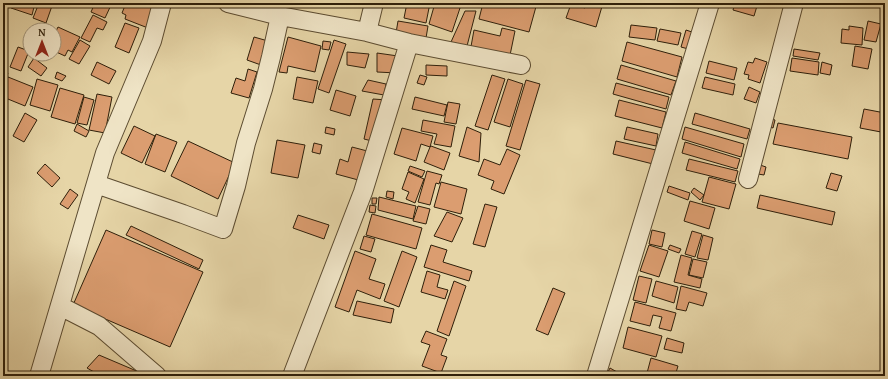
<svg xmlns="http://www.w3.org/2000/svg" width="888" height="379" font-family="'Gentium Book Plus',serif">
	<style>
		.building { fill: #db9d70; stroke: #2e1f0a }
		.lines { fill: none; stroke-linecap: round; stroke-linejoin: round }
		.minor-casing { stroke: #5c4c31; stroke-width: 20 }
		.minor { stroke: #efe4c6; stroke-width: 18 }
	</style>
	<rect width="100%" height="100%" fill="#e6d5a7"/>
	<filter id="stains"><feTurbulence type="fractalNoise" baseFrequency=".005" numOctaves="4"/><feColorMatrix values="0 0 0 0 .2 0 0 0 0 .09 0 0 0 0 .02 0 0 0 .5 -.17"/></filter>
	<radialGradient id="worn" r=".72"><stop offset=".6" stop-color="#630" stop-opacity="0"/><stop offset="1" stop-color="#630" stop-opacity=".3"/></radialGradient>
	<path class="building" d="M13,3H35L32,15L11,8Z
		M39,3H53L46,23L33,18Z
		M95,3H112L105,18L91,12Z
		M126,3H157L148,28L125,19L126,15L122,13Z
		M270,3H289L287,9Z
		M407,3H430L426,23L404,18Z
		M435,3H445L460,8L452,32L429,24Z
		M483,3H537L529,32L479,19Z
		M587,3H603L596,27L566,18L571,4L585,8Z
		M735,3H746L757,6L754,16L733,10Z
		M465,11H476L467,46L451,42Z
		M93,15L107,22L103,30L97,28L90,42L81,38Z
		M398,21L428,26L426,38L396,33Z
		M868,21L881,24L876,42L864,40Z
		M125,23L139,28L129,53L115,47Z
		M631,25L657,28L655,40L629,37Z
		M849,26L863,28L862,45L841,43L842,29L849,30Z
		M58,27L80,37L72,52L68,50L65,56L54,51V35Z
		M502,28L515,31L509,60L470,52L474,30L500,36Z
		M660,29L681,33L678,45L657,41Z
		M686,30L698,34L692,50L681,47Z
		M254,37L268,41L261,65L247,60Z
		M288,37L321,46L315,72L288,66L287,73L279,72Z
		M80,40L90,46L79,64L69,59Z
		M334,40L346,44L329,93L318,89Z
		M323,41L331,42L329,50L322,49Z
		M627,42L682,57L677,77L622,61Z
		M855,46L872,49L868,69L852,66Z
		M18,47L29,51L21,71L10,67Z
		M794,49L820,53L818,60L793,56Z
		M347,52L369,54L365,68L347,65Z
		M377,53L398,56L397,73L377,72Z
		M34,58L47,68L41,76L28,67Z
		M755,58L767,62L760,83L748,79L749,75L744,74L748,62L753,63Z
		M792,58L819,62L818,75L790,71Z
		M3,61L7,64L3,69Z
		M709,61L737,68L734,80L706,73Z
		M97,62L116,71L109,84L91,75Z
		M822,62L832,65L830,75L820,73Z
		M426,65L447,66V76L426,75Z
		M621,65L676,81L671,95L617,79Z
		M248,69L257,72L249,98L231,93L236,78L245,81Z
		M3,71L8,73L3,83Z
		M57,72L66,76L62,81L55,78Z
		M420,75L427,77L424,85L417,83Z
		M492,75L505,79L488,130L475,126Z
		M8,77L33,87L25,106L3,97V88Z
		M297,77L318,81L313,103L293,99Z
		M705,77L735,84L733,95L702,88Z
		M37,79L58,85L50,111L30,105Z
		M508,79L523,84L510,127L494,122Z
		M368,80L386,84L384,95L362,91Z
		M526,80L540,84L520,150L506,146Z
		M616,83L669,97L666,109L613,94Z
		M749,87L760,92L756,103L744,99Z
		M60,88L84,95L75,124L51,117Z
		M336,90L356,96L350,116L330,110Z
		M97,94L112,97L105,133L89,130Z
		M84,97L94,100L87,125L77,123Z
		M415,97L447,105L444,116L412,109Z
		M373,99L387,100L372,141L364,139Z
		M619,100L666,112L662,128L615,116Z
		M448,102L460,104L456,124L444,122Z
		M864,109L885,113L881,132L860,128Z
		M25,113L37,120L24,142L13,136Z
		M695,113L750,129L747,139L692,124Z
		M769,118L775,120L773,128L767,126Z
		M423,120L455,126L451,147L434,144L437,134L421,131Z
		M778,123L852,137L848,159L773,144Z
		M77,124L89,131L86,137L74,131Z
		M134,126L155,136L142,163L121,153Z
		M326,127L335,129L334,135L325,133Z
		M467,127L481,133L479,162L459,156Z
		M627,127L658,134L656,146L624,139Z
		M685,127L744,144L741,157L682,139Z
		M402,128L433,136L430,147L421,144L416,161L394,154Z
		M156,134L177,142L165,172L145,164Z
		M277,140L305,145L298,178L271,173Z
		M188,141L235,163L218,199L171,176Z
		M616,141L656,150L653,164L613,154Z
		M685,142L740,159L737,169L682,153Z
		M314,143L322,145L320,154L312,152Z
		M431,146L450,153L444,170L424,162L430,147Z
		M352,147L371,152L362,181L336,174L340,159L348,162Z
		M507,149L520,155L504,194L491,189L494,181L478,175L484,159L500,165Z
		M689,159L738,171L735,182L686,170Z
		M45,164L60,178L52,187L37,173Z
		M760,165L766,167L764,175L758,174Z
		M410,166L425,171L422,177L408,171Z
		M427,171L442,175L439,184L436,183L430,205L418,202Z
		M408,172L424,179L415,203L406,199L409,192L402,189Z
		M831,173L842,176L837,191L826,188Z
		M709,177L736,184L729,209L702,202Z
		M441,182L467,189L461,214L434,207Z
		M669,186L690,193L688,200L667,192Z
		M694,188L704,195L700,200L691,192Z
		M70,189L78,195L68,209L60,204Z
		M387,191L394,192L393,199L386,197Z
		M760,195L835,212L832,225L757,208Z
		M379,197L416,206L413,219L378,210Z
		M372,198H377L376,204H372Z
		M690,201L715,208L709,229L684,221Z
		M485,204L497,207L485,247L473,244Z
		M370,205L376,206L375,213L369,212Z
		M418,206L430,209L426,224L413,221Z
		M447,212L463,218L452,242L434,236Z
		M372,214L422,228L416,249L366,235Z
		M298,215L329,225L324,239L293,228Z
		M131,226L203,260L199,269L126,235Z
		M106,230L203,272L170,347L73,305Z
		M652,230L665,233L662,247L649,244Z
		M692,231L702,234L695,257L685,254Z
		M703,235L713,238L708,260L697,258Z
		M364,236L375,239L371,252L360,249Z
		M431,245L447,250L443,262L472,271L469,281L424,267Z
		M649,245L668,251L659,277L640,271Z
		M670,245L681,249L679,253L668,249Z
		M355,251L376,259L369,279L385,284L380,299L357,290L349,312L335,307Z
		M402,251L417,257L399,307L384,301Z
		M681,255L692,258L688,275L702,279L700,288L674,282Z
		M693,259L707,262L703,278L689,275Z
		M427,271L440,275L437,287L448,290L445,299L421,292Z
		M639,276L652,279L646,303L633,300Z
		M454,281L466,286L449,336L437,331Z
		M656,281L678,287L674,303L652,296Z
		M681,286L707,293L703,306L689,302L686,311L676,309Z
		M553,288L565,293L548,335L536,330Z
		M357,301L394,309L391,323L353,315Z
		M635,302L676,313L671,331L659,328L662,317L653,315L650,326L630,321Z
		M628,327L662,336L656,357L623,348Z
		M426,331L447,339L441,355L447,357L441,373L422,366L430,345L421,342Z
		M667,338L684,343L682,353L664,349Z
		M99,355L139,372L136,376H101L87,368Z
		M651,358L678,366L675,376H651L652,374L647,373Z
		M610,368L617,372L615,376H606Z"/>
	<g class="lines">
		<g class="minor-casing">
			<path id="minor" d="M228,3L280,16L367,32L409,43L521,65
				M367,32L374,3
				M748,179L794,3
				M96,184L183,214L223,229L236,186L246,143L263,89L271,57L280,16
				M60,306L99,326L157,376
				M39,376L105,153L152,41L162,3
				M292,376L363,192L409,43
				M596,376L710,3"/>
		</g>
		<use href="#minor" class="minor"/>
	</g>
	<rect width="888" height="379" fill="none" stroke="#e6d5a7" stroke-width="16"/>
	<rect x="4" y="4" width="880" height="371" fill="none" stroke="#2e1f0a" stroke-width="2"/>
	<rect x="8" y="8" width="872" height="363" fill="none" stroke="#2e1f0a"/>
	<g transform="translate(42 42)"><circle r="19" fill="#efe4c6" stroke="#a2957b"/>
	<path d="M0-3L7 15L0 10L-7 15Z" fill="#8f2418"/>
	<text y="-6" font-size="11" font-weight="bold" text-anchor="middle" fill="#2e1f0a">N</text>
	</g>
	<rect width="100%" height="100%" filter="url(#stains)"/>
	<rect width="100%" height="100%" fill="url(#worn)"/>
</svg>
